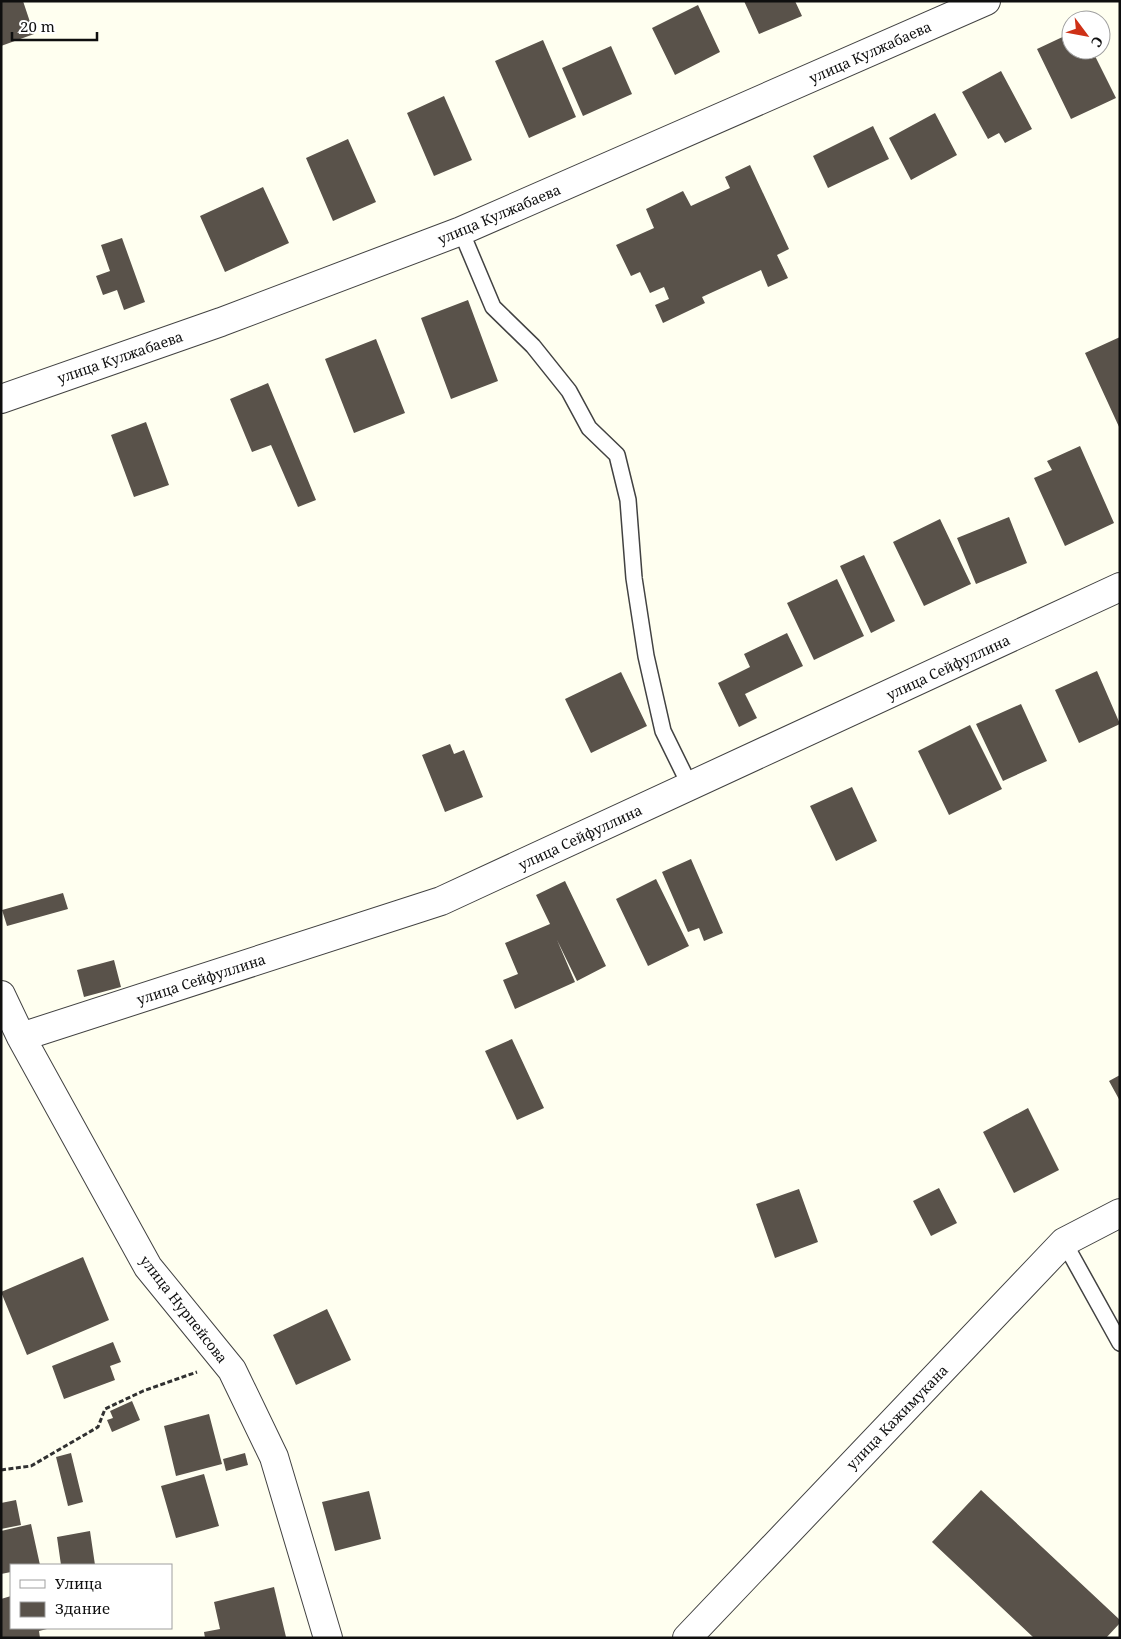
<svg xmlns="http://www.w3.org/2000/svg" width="1121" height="1639" font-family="'Noto Serif',serif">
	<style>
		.building { fill: #59524a }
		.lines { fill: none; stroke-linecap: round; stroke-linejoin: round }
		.service-casing { stroke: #424242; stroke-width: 18 }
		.minor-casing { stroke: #424242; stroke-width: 30 }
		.path { stroke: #313131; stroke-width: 3; stroke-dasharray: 5 2.5; stroke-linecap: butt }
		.service { stroke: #fff; stroke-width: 15 }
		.minor { stroke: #fff; stroke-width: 28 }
		.labels { text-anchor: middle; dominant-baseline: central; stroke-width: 5; stroke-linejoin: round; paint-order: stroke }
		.street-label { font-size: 14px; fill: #0f0f0f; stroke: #fff }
	</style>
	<rect width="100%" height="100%" fill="#fffff0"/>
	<path class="building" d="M1,1H23L34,34L1,46Z
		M744,1H795L802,16L759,34Z
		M698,5L720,52L675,75L652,28Z
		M1071,33V50H1092L1116,98L1071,119L1037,49Z
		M543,40L576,117L529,138L495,61Z
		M611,46L632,94L583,116L562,68Z
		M1001,71L1032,129L1005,143L999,133L988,139L962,92Z
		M444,96L472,160L434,176L407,113Z
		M935,113L957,155L911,180L889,138Z
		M873,126L889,159L828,188L813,156Z
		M348,139L376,202L333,221L306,158Z
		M750,165L789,249L777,255L788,278L768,287L761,270L702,297L705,303L663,323L655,305L669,299L664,287L650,293L640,272L631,276L616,245L654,228L646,209L683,191L691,206L730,188L725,177Z
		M263,187L289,243L225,272L200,216Z
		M122,238L145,302L124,310L117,290L103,295L96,276L110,271L101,245Z
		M468,300L498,381L451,399L421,318Z
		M1120,337V429L1085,353Z
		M376,339L405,413L354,433L325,359Z
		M268,383L316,500L298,507L271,445L252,452L230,399Z
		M146,422L169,485L134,497L111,435Z
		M1080,446L1114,523L1065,546L1034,478L1052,470L1047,461Z
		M1009,517L1027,563L976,584L957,538Z
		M940,519L971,584L924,606L893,542Z
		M864,555L895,621L871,633L840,566Z
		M837,579L864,636L814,660L787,603Z
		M787,633L803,666L745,694L757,718L739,727L718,683L750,667L744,654Z
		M1097,671L1120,724L1079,743L1055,690Z
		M621,672L647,726L591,753L565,699Z
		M1021,704L1047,761L1003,781L976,724Z
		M970,725L1002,789L949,815L918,751Z
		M450,744L454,754L464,750L483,797L445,812L422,755Z
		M852,787L877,841L836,861L810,806Z
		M691,859L723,933L704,941L699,928L688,932L662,872Z
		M656,879L689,946L648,966L616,899Z
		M565,881L606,966L577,981L557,940L575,982L515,1009L503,980L518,974L505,943L550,924L536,895Z
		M63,893L68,909L7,926L2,910Z
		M114,960L121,987L84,997L77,970Z
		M512,1039L544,1108L517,1120L485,1051Z
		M1120,1075V1101L1109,1081Z
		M1028,1108L1059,1170L1014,1193L983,1132Z
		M939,1188L957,1223L931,1236L913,1201Z
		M799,1189L818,1242L775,1258L756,1204Z
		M83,1257L109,1320L27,1355L1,1292Z
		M327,1309L351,1360L296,1385L273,1335Z
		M113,1342L121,1362L110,1366L115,1380L64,1399L52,1366Z
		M132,1401L140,1420L112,1432L107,1420L113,1418L110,1411Z
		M209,1414L222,1464L176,1476L164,1426Z
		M71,1453L83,1502L68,1506L56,1457Z
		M245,1453L248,1465L226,1471L223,1459Z
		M204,1474L219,1526L176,1538L161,1486Z
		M981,1490L1120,1620V1623L1106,1638H1034L932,1542Z
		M369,1491L381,1539L335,1551L322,1502Z
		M16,1500L21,1525L1,1529V1503Z
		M31,1524L40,1565H11V1572L1,1574V1531Z
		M90,1531L95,1565H61L57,1537Z
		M274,1587L286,1637L205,1638L204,1632L220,1629L214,1602Z
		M11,1596V1628H47V1629L39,1631L40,1638H1V1599Z"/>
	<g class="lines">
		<g class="service-casing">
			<path id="service" d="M461,231L493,307L533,346L569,391L589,428L617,455L628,500L634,578L646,656L663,731L690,786
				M1064,1242L1120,1343"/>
		</g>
		<g class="minor-casing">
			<path id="minor" d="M1,399L221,322L461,231L986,1
				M1,995L21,1037L148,1267L232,1370L274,1457L328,1638
				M21,1037L441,901L1120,587
				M687,1638L1064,1242L1120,1213"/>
		</g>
		<path class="path" d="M1,1470L31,1466L98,1427L105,1409L143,1391L197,1372"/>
		<use href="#service" class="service"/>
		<use href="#minor" class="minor"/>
	</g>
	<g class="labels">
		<g class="street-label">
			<text transform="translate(870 52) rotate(-24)">улица Кулжабаева</text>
			<text transform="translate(499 214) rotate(-23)">улица Кулжабаева</text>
			<text transform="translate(120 357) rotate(-19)">улица Кулжабаева</text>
			<text transform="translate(948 667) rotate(-25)">улица Сейфуллина</text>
			<text transform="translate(580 837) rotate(-25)">улица Сейфуллина</text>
			<text transform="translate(201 979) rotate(-18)">улица Сейфуллина</text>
			<text transform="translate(184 1309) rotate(52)">улица Нурпейсова</text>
			<text transform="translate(897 1417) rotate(-46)">улица Кажимукана</text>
		</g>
	</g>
	<rect width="1121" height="1639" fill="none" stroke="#0f0f0f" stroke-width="5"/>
	<rect x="10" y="1564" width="162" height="65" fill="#ffffff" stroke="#9f9f9f"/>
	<rect x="20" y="1580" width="25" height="8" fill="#ffffff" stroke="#9f9f9f"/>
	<text x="55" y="1589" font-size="15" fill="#0f0f0f">Улица</text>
	<rect x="20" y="1602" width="25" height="15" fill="#59524a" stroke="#9f9f9f"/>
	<text x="55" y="1614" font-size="15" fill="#0f0f0f">Здание</text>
	<g transform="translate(1086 35) rotate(122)"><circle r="24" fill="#ffffff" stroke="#9f9f9f"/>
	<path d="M0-4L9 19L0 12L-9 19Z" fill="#ce3117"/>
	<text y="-8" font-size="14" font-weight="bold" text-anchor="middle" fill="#0f0f0f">С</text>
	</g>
	<path d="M12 32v8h85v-8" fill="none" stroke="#0f0f0f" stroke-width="2.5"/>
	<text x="20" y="32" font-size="15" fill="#0f0f0f" stroke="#ffffff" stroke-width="4" paint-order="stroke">20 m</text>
</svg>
